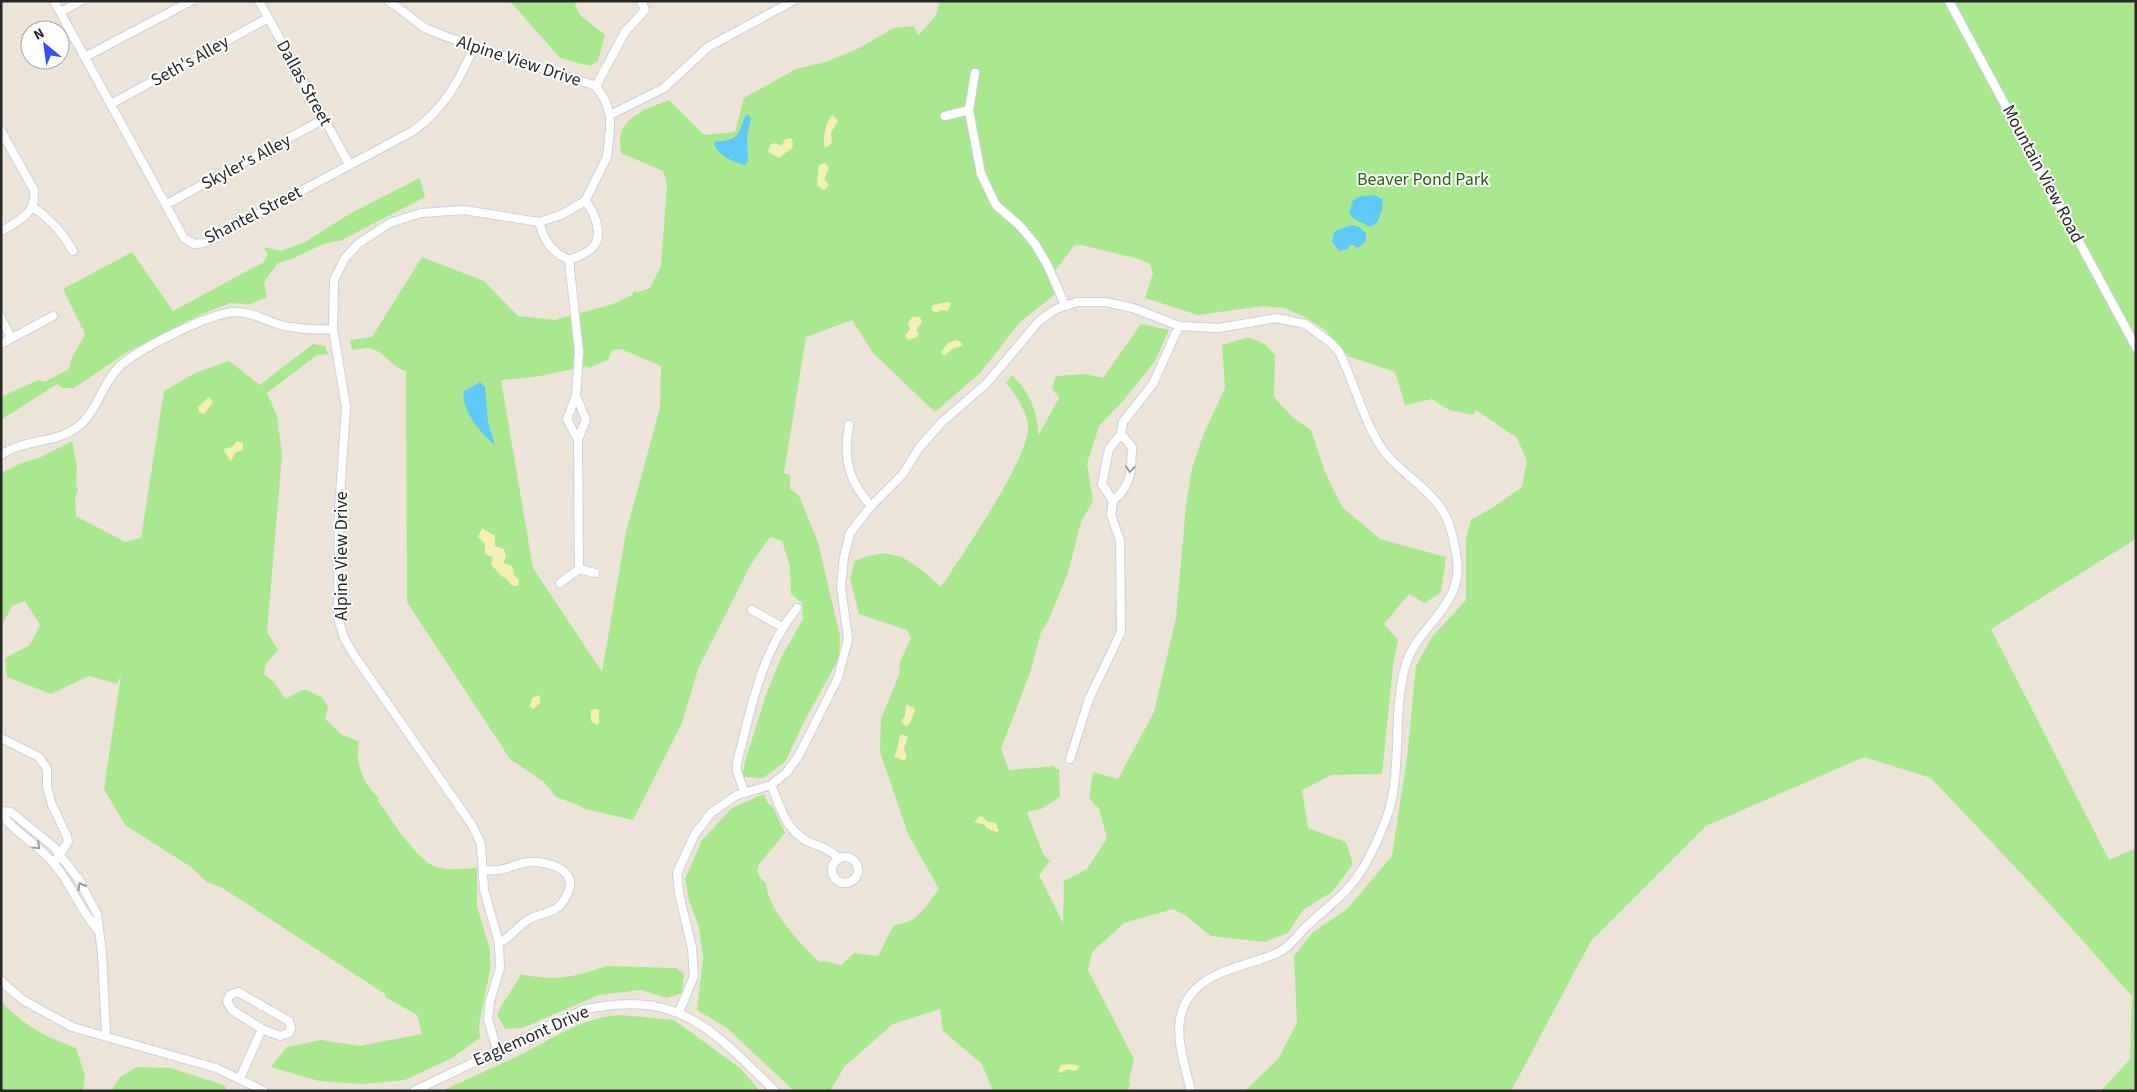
<svg xmlns="http://www.w3.org/2000/svg" width="2137" height="1092" font-family="'Source Sans 3',sans-serif">
	<style>
		.green { fill: #aae88f; fill-rule: evenodd }
		.sand { fill: #f4eeb7 }
		.water { fill: #61c9f8 }
		.lines { fill: none; stroke-linecap: round; stroke-linejoin: round }
		.minor-casing { stroke: #cdd0e3; stroke-width: 10 }
		.minor { stroke: #fff; stroke-width: 8 }
		.oneway { stroke: #9e9e9e }
		.labels { text-anchor: middle; dominant-baseline: central; stroke-width: 4; stroke-linejoin: round; paint-order: stroke }
		.street-label { font-size: 18px; fill: #282828; stroke: #fff }
		.park-label { font-size: 18px; fill: #226914; stroke: #fff }
	</style>
	<rect width="100%" height="100%" fill="#ece4d8"/>
	<path class="green" d="M510,1H577L575,5L580,15L605,35L598,61L590,66L560,58Z
		M940,1H2136V539L1991,629L2109,860L2136,848V1091H2101L2130,1059L2132,996L2048,902L1931,778L1864,757L1706,826L1591,941L1511,1091H1245L1278,1059L1297,1023L1294,956L1312,933L1347,909L1392,856L1407,758L1416,666L1432,637L1466,600V538L1471,520L1495,506L1522,487L1527,461L1517,438L1476,410L1473,415L1449,410L1432,399L1405,405L1395,372L1348,356L1325,330L1305,317L1284,308L1263,306L1198,315L1145,298L1153,273L1150,264L1139,259L1081,245L1074,246L1051,276L1057,293L1021,321L980,373L935,412L873,353L852,320L806,337L784,473L790,475V489L799,496L818,542L840,636L839,658L806,718L785,762L763,778L742,777L746,758L767,692L782,656L803,619L802,603L791,594L790,566L782,541L770,537L751,564L698,669L682,723L633,820L585,809L576,804L556,797L544,782L510,759L407,602L406,371C392,368 384,350 368,348C363,348 357,350 352,350L350,340L372,337L422,257L484,281L518,316L555,320L613,304L632,295L634,291L638,292L650,288L661,266L667,185L663,171L621,153C621,147 619,139 621,133C627,114 653,106 669,100L704,135L735,132L744,98L796,69L826,62L859,48L894,28L914,26L918,36L936,15ZM621,349L661,366L660,408L626,532L602,672L533,568L501,380L535,377L588,366L589,368L608,360L612,350Z
		M420,178L425,197L340,241C318,242 299,259 278,263L264,282L267,297L250,304L230,303L198,316L129,351L74,388H63L57,384L1,420V397L38,380L44,382L69,369L71,360L85,334L63,289L132,252L173,311L264,262L268,255L263,247L281,251L305,242L351,213Z
		M1141,324L1169,330L1155,361L1123,401L1099,426L1087,464L1093,501L1081,522L1068,573L1048,621L1041,632L1031,670L1001,749L1009,770L1055,766V769H1059L1060,797L1041,809L1027,812L1043,854L1050,861L1039,875L1063,923L1064,881L1087,869L1107,838L1099,809L1089,798L1093,772L1118,779L1154,712L1176,618L1186,506L1192,468L1204,433L1225,388L1222,345L1249,337L1266,345L1275,355L1274,397L1292,417L1311,430L1325,472L1342,507L1380,539L1446,557L1441,592L1425,603L1409,594L1384,624L1398,640L1393,666L1382,774L1331,775L1302,790L1308,828L1346,842L1353,864L1332,892L1303,910L1288,933L1265,942L1211,936L1186,916L1173,909L1124,923L1092,952L1088,970L1134,1059L1129,1081L1130,1085L1127,1091H993L982,1064L943,1031L940,1009L893,1024L844,1067L830,1091H794L727,1028L697,1010L703,958L699,928L689,900L685,879L702,840L732,808L764,794L767,802L773,807L785,833L759,864L757,871L760,878L766,883C768,910 800,943 819,962L825,961L841,965L854,953L878,956L894,925C917,924 926,906 939,889L908,834L880,752L881,719L900,672L899,664L911,638L907,630L859,614L850,578L855,561L868,556L884,553L902,557L923,571L941,587C961,556 1029,459 1028,427C1028,413 1015,393 1006,383L1012,375C1029,391 1039,414 1038,436L1059,398L1052,388L1056,376L1085,374L1103,378Z
		M313,344L325,346L328,354L317,355L267,393L277,416L282,455L267,632L278,650L266,664L264,674L274,682L285,699L305,689L323,698L328,707L325,719L341,734L359,742C354,762 364,785 379,798L378,801C390,818 411,850 427,862C440,872 461,869 477,868V907L490,949V971L479,1025L480,1038L452,1058L405,1080L363,1084L319,1081L271,1067L287,1047L321,1040L359,1046L422,1034L417,1015L385,997V994L221,887L207,882L191,867L125,825L104,789L121,675L117,684L89,676L51,694L7,677L5,658L30,645L40,625L25,601L12,606L1,627V473L24,462L39,458L72,441L77,467L76,485L78,490L75,499L76,516L125,542L141,538L164,391L195,373L229,361L260,385Z
		M607,966L676,968L684,974L682,993L667,998L641,990L599,995L522,1028L505,1029L497,1015C503,1000 514,989 521,974C557,982 573,977 607,966Z
		M1,1001C25,1027 44,1036 76,1048L85,1076L83,1091H1Z
		M621,1015L674,1020L740,1068L760,1091H442C468,1078 496,1067 522,1054C558,1036 580,1018 621,1015Z
		M137,1067L170,1068L224,1085L228,1091H111L120,1077Z"/>
	<path class="sand" d="M832,115L838,121L831,133L832,143L825,148C822,140 826,121 832,115Z
		M789,138L792,139L793,144L792,148L779,158L768,152L770,145L775,143L782,146L784,140Z
		M825,163L829,168L824,179L829,185L824,190L817,186L819,165Z
		M947,302L951,303L948,311L941,310L936,313L931,310L933,305Z
		M912,317H920L922,322L916,330L919,333L917,337L908,340L905,335L910,329L908,323Z
		M956,340L962,343V346L954,348L944,356L941,352L948,343Z
		M209,397L213,402L204,414L199,412L198,407Z
		M237,441L243,443V450L235,453L231,461L223,449L232,447Z
		M482,528L495,536V546L504,549L506,557L503,563L512,566L514,575L519,580L518,586L511,585L506,578L501,576L491,564L493,557L485,554V544L478,537Z
		M540,695V703L533,709L530,706L532,698Z
		M906,705L913,707L915,711L909,725L905,726L901,721L905,716Z
		M596,709L599,710V723L597,725L591,721V710Z
		M901,734L908,737L904,749L907,757L904,761L894,756C900,747 897,741 901,734Z
		M981,815L988,822L996,823L999,831L996,832L986,828L985,825L974,822Z
		M1072,1064L1079,1066L1078,1069L1074,1071L1068,1069L1060,1073L1058,1071L1061,1065Z"/>
	<path class="water" d="M746,114L751,117L747,137L748,161L745,165C733,162 719,156 714,144L716,141C739,142 739,132 746,114Z
		M1373,195L1383,199L1382,210L1377,223L1370,227L1354,219L1349,213L1353,200L1361,196Z
		M1351,225L1359,227L1366,233V241L1358,248L1350,244L1348,249L1339,251L1332,242L1334,232Z
		M480,382L485,387L488,422L495,445C481,434 460,409 464,391Z"/>
	<g class="lines">
		<g class="minor-casing">
			<path id="minor" d="M54,1L184,238L194,244L204,243L413,131C444,109 459,81 474,47
				M259,1L349,164
				M389,1L425,28L447,37L596,86L605,100L610,115V130L607,157L585,201L561,215L539,222L464,210L421,213L390,223L359,243L345,258L334,280L333,329L346,407L339,511L338,618L344,638L354,655L472,825L481,844L484,890L499,943L500,968L490,1001L488,1019L497,1050
				M1949,1L2136,347
				M60,12L81,1
				M85,57L191,1
				M975,73L969,110L981,174L996,205L1020,226L1035,244L1048,266L1065,305
				M596,86L625,32L645,10L641,1
				M111,104L268,18
				M610,115L664,88L708,47L793,1
				M945,116L969,110
				M1,131L34,190C37,213 19,221 1,231
				M167,204L324,119
				M33,207C51,220 62,232 73,251
				M539,222C544,240 551,252 569,260C576,257 585,254 591,249C605,237 595,212 585,201
				M569,260L579,352L576,396L567,419L578,440
				M1,318L11,338
				M1,344L53,316
				M849,425C843,459 848,480 871,506
				M1,455C23,439 54,444 76,428C97,414 101,384 120,366C139,349 211,312 236,312C253,312 268,322 284,326C300,329 318,330 333,329
				M1113,501C1132,485 1131,471 1132,447L1121,434
				M579,569L595,573
				M560,583L579,569L578,440L586,419L576,396
				M752,610L782,627
				M1,738L39,757L47,769V787L52,805L67,836L68,842L54,863
				M1070,759L1089,699L1121,632L1120,540L1111,515L1113,501L1102,484L1109,449L1121,434L1123,422L1153,384L1179,326
				M771,785C780,806 786,830 807,841C819,847 829,848 838,858
				M744,791L737,771V763C751,709 761,652 797,608
				M1,811L11,812L54,847L79,880L97,914L102,953L106,1035
				M1,813C15,834 40,845 55,865C72,885 80,911 98,930
				M832 870a13 13 0 1 1 26 0a13 13 0 1 1-26 0Z
				M484,870C489,870 494,871 499,870C512,868 523,860 537,862C554,864 577,871 568,893C565,898 562,905 557,908C547,915 534,914 525,922C515,929 510,938 499,943
				M1,981L23,1000L72,1027L216,1068L264,1091
				M679,1012L694,976L692,948L679,893L677,873L695,834L711,813L737,795L771,785L786,773L798,757L838,678L848,639L841,587L844,557L850,533L871,506L903,474L919,448L941,423L987,383L1039,321L1056,309L1077,302H1105L1133,308L1179,326L1219,328L1276,318L1305,324L1331,343L1339,352C1355,383 1363,421 1383,450C1399,472 1425,485 1440,507C1450,520 1453,538 1456,553C1467,605 1418,624 1406,664C1393,708 1401,754 1392,798C1388,819 1377,842 1367,861C1351,892 1331,903 1307,926C1297,935 1290,948 1277,953C1257,962 1234,966 1214,976C1163,1003 1180,1047 1191,1091
				M240,1078L262,1029L280,1036L289,1033L291,1028L289,1021L238,992L230,995L227,1001L232,1010L262,1029
				M414,1091L582,1010C680,989 710,1028 775,1091"/>
		</g>
		<use href="#minor" class="minor"/>
	</g>
	<defs><path id="oneway-chevron" d="M-2-3.5L2.5 0L-2 3.5" fill="none" stroke-width="1.6" stroke-linecap="round" stroke-linejoin="round" transform="scale(1.25)"/></defs>
	<g class="oneway">
		<use href="#oneway-chevron" transform="translate(1130 469) rotate(96)"/>
		<use href="#oneway-chevron" transform="translate(37 846) rotate(43)"/>
		<use href="#oneway-chevron" transform="translate(81 886) rotate(-120)"/>
	</g>
	<g class="labels">
		<g class="street-label">
			<text transform="translate(190 61) rotate(-29)">Seth's Alley</text>
			<text transform="translate(519 61) rotate(18)">Alpine View Drive</text>
			<text transform="translate(304 83) rotate(61)">Dallas Street</text>
			<text transform="translate(246 162) rotate(-28)">Skyler's Alley</text>
			<text transform="translate(2043 174) rotate(62)">Mountain View Road</text>
			<text transform="translate(253 215) rotate(-27)">Shantel Street</text>
			<text transform="translate(341 556) rotate(-90)">Alpine View Drive</text>
			<text transform="translate(531 1036) rotate(-24)">Eaglemont Drive</text>
		</g>
		<g class="park-label">
			<text x="1423" y="179">Beaver Pond Park</text>
		</g>
	</g>
	<rect width="2137" height="1092" fill="none" stroke="#282828" stroke-width="5"/>
	<g transform="translate(45 45) rotate(331)"><circle r="24" fill="#ffffff" stroke="#a9a9a9"/>
	<path d="M0-4L9 19L0 12L-9 19Z" fill="#324fff"/>
	<text y="-8" font-size="14" font-weight="bold" text-anchor="middle" fill="#282828">N</text>
	</g>
</svg>
